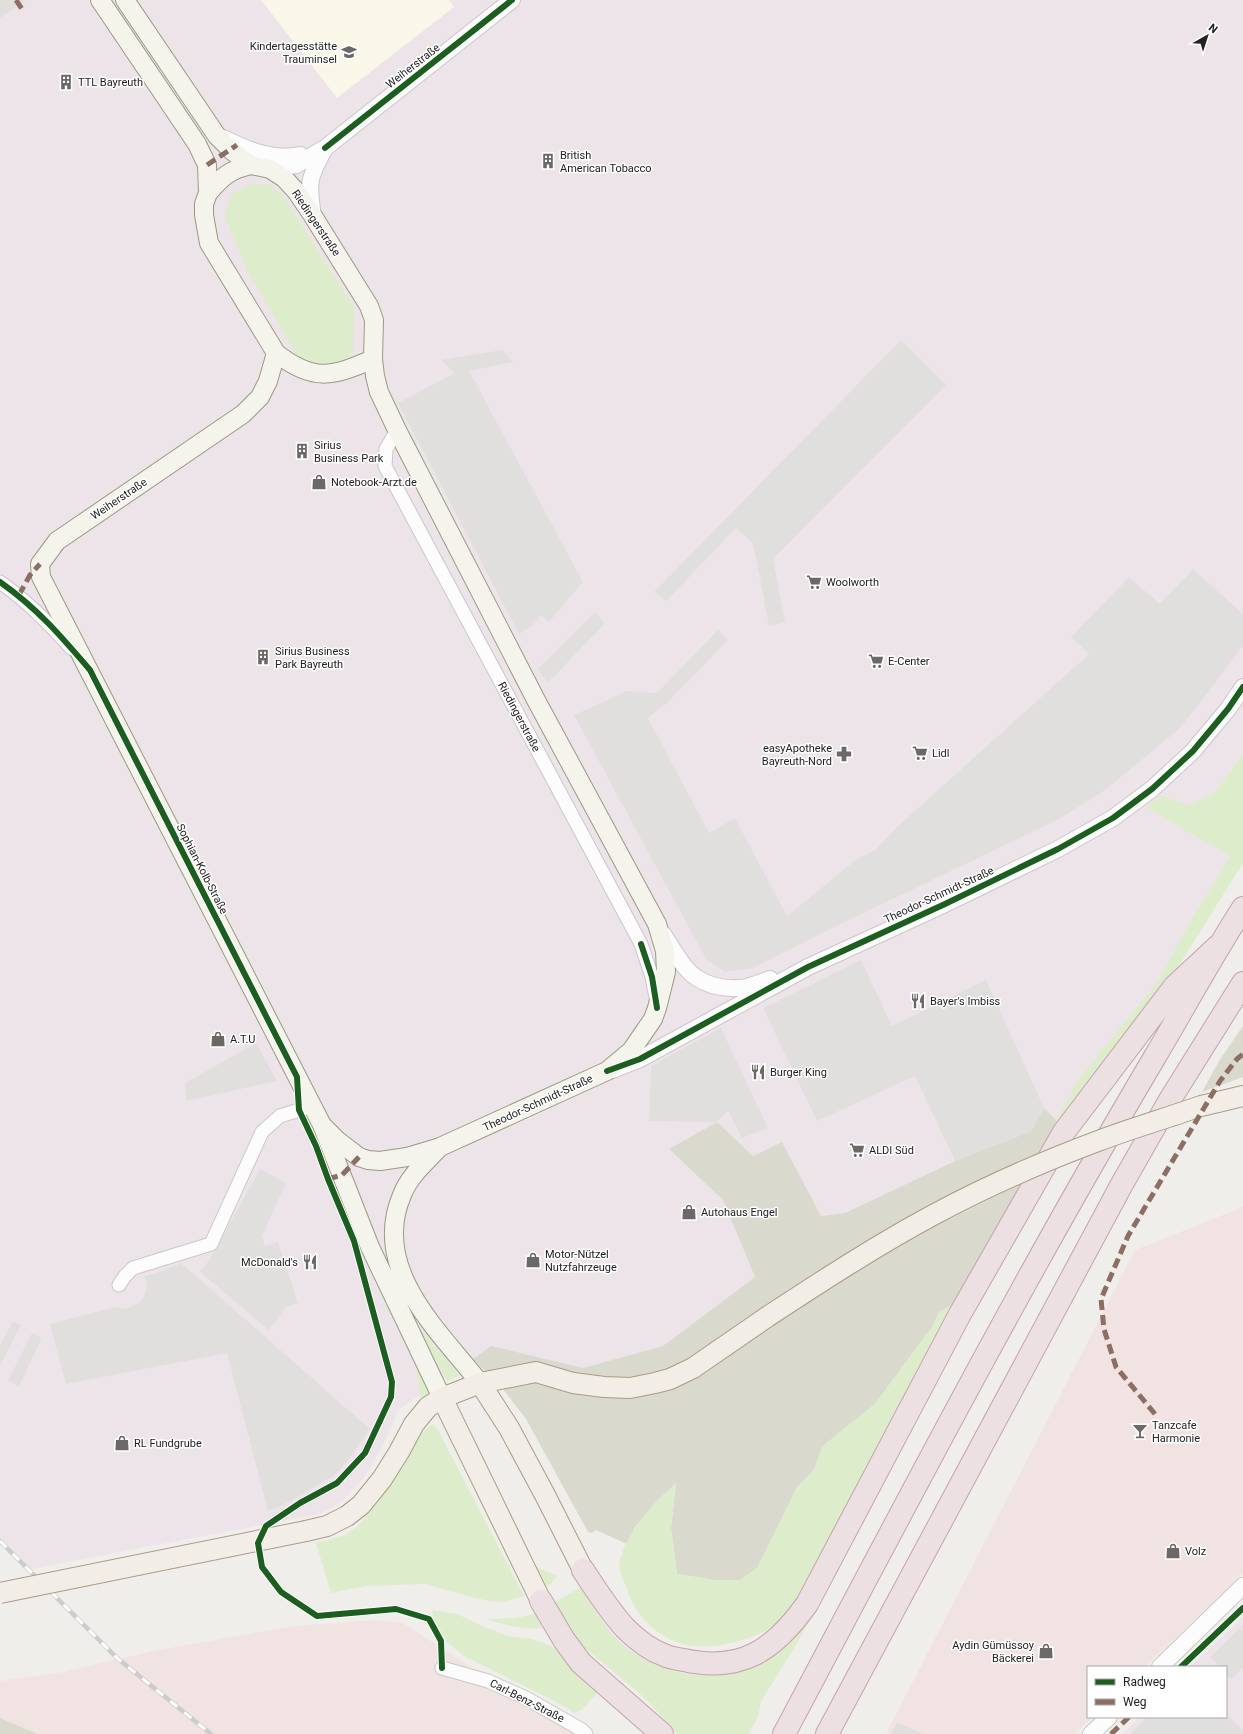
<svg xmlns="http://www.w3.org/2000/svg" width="1243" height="1734" font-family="Roboto,sans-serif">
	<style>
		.commercial { fill: #f1e3e1 }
		.industrial { fill: #ede4e9 }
		.education { fill: #f8f7e8 }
		.construction { fill: #d9d9cd }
		.grass { fill: #ddeccb }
		.parking { fill: #e0dfde }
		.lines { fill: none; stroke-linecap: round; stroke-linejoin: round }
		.minor-casing { stroke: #c9c8c7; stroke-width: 15 }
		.tertiary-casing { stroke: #c9c8c7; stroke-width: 18 }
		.secondary-casing { stroke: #999a82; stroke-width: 20 }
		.primary-casing { stroke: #a79c86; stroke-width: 22 }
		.motorway-casing { stroke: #c5a2ac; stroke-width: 24 }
		.minor { stroke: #fdfcfc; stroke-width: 13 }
		.tertiary { stroke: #fdfcfc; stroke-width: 16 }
		.secondary { stroke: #f4f4ed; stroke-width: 18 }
		.primary { stroke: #f3ede7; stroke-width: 20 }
		.motorway { stroke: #ece0e2; stroke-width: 22 }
		.rail-casing { stroke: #ccc; stroke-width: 4.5 }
		.rail { stroke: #fff; stroke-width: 3; stroke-dasharray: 9; stroke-linecap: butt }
		.primary-bridge-casing { stroke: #a79c86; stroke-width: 22; stroke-linecap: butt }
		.primary-bridge { stroke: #f3ede7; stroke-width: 20 }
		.quiet { stroke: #8d6e63; stroke-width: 5; stroke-dasharray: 10 5; stroke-linecap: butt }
		.cycleway-casing { stroke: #fff; stroke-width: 8 }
		.cycleway { stroke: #1b5e20; stroke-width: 6 }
		.labels { text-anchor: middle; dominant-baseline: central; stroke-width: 3; stroke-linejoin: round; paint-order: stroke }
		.poi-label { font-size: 11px; fill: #222; stroke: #fff; text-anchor: start }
		.street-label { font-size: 11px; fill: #222; stroke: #fff }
	</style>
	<rect width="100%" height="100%" fill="#f0eeeb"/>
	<path class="commercial" d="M1243,1207V1573L1145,1667H1088V1717H1093L1075,1734H886L1135,1250Z
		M374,1620L403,1623L575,1734H0V1681L63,1672L153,1651L294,1626Z"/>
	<path class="industrial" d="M0,0H1243V754L1214,793L1188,805L1161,795L1230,856L1194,915L1157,982L1080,1077L1056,1120L1044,1108L1031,1131L955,1161L845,1213L820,1216L782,1142L753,1156L717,1122L669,1149L723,1200L755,1277L663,1346L583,1368L491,1347L398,1410L384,1444L365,1476L342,1502L319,1514L31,1569L0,1539Z
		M1243,1617V1734H1122L1139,1717H1226V1667H1190Z"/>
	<path class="education" d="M261,0H449L454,7L337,98Z"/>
	<path class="construction" d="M1243,1026V1077L1202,1092L1219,1061Z
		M1044,1108L1056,1120L1059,1126L962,1299L939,1312L932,1327L875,1404L823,1446L814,1470L797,1487L758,1567L741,1580H715L677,1574L671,1528L676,1483L657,1501L635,1527L627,1544L596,1530L592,1533L588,1532L526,1419L502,1388L473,1359L491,1346L583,1368L663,1346L755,1277L723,1200L669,1149L717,1122L753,1156L782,1142L821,1216L845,1213L955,1161L1031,1131Z
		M0,1718L37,1734H0Z"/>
	<path class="grass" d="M250,184H270L283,196L354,307L353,352L340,365L322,371L296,354L249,274L224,216L232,194Z
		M1243,754V863L1168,983L1059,1126L1056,1120L1080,1077L1157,982L1194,915L1230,856L1146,807L1161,795L1188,805L1214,793Z
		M962,1299L789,1614C769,1635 724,1649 694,1646C663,1643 635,1618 627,1589C624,1579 617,1571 620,1560C629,1528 653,1505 676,1483L671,1528L677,1574L715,1580H741L758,1567L797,1487L814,1470L823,1446L875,1404L932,1327L939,1312Z
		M416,1324L460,1376L447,1381Z
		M415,1361L432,1393L421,1400Z
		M433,1424L437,1428L524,1596L503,1602L489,1601L471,1597L425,1584L366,1586L331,1593L316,1543L345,1535L358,1526L385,1493L419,1435Z
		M526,1556L539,1568L557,1576L550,1585L543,1587Z
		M837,1571L796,1645L761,1701L758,1717L749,1734H677L647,1700L578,1642L553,1603L580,1588C592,1605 603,1625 618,1640C636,1658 666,1672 692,1674C702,1675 712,1674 722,1674L833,1574Z
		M432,1610L457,1614L482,1626L508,1636L531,1639L545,1643L556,1649L572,1668L595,1687L598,1692L582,1710L574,1713L562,1705L464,1656L447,1642L434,1620Z
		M535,1614L542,1628C522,1630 505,1625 486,1619L515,1618Z"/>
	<path class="parking" d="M0,0H26L0,18Z
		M901,340L946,385L773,559L785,622L769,626L753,543L736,528L666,601L654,592Z
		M502,350L513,362L469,371L583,582L549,622L541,616L532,626L519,634L398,403L455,373L441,360Z
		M1193,569L1243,614V645L1208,693L1179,729L1105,790L1061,818L824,932L753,968L725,972L706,959L574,715L627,691L657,693L718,630L728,640L667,703L648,718L709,833L735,818L787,916L857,859L875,850L896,828L1089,654L1071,637L1129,577L1160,604Z
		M595,612L605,623L548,683L538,669Z
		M861,960L892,1026L986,980L1044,1108L1031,1131L955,1161L915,1076L817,1121L763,1008Z
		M721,1028L768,1128L742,1138L728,1111L717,1122L649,1121L651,1066Z
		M256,1043L277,1081L186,1101L185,1083Z
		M260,1169L286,1183L262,1236L265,1246L278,1242L298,1303L286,1307L269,1330L200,1272L210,1259Z
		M181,1263L370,1429L347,1462L333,1476L289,1502L268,1511L227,1353L66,1384L50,1324L115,1307L124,1309L133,1306L141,1301L145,1294L147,1282L144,1276L160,1272Z
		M13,1321L21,1325L0,1366V1345Z
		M32,1333L42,1338L19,1386L8,1381Z
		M1243,1625V1668L1231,1679L1226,1674V1667H1220L1210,1657Z
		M1226,1714L1243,1730V1734H1130L1147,1717H1226Z
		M897,1722L923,1734H891Z"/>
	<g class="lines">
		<g class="minor-casing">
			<path id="minor" d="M397,430L386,449L385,466L641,944L652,977L657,1003
				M0,582C27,601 50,624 72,649
				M119,1285L125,1276L133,1268L211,1244L262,1132L280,1116L312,1106
				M442,1668L488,1681L526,1698L582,1730L586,1734"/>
		</g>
		<g class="tertiary-casing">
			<path id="tertiary" d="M223,138C248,150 273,161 300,155
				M270,169L296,165L325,148L512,0
				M313,216C308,183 308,179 324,150
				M663,934C670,945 677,957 685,967C699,985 725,991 746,987C754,985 762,982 770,979
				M612,1070L640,1059L808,967L945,904L1058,849L1113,818L1152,789L1193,751L1228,709L1243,687
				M1160,1667L1243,1586
				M1091,1734L1109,1717"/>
		</g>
		<g class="secondary-casing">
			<path id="secondary" d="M100,0L197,144L207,165L208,193L204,204V215L209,243L276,353C313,382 332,377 373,359
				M125,0L217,136L232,151L251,165L270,169L284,178L296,191L313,216L369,306L374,320L373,359L375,376L379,392L397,430L536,700L657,924L665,951L666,972L657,1008L653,1019L631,1051L607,1071L440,1147L407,1157L380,1161L368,1160L359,1157L338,1141L322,1125
				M208,193C223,176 229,170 251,165
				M276,353L268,381L260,397L243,414L57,541L40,564L41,577L322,1125L370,1247L442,1398
				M439,1148C426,1162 409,1176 402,1195C370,1269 439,1331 480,1383"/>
		</g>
		<g class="primary-casing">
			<path id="primary" d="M1218,1102L1243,1096
				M480,1383L509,1428L545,1495L583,1570
				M442,1398L541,1601
				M306,1531L327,1526L347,1516L361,1505L382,1479L399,1452L414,1424L428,1407L442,1398L480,1383L536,1372L573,1383L604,1387L630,1388L655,1383L670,1379L693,1368L767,1317"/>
		</g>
		<g class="motorway-casing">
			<path id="motorway" d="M583,1570C596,1590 610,1612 626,1629C636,1639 650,1650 664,1655C670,1658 678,1659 684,1660C742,1673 775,1649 807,1604L960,1314L1064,1132L1175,986L1218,946
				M541,1601L564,1640L581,1663L662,1734
				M784,1734C905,1506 1024,1277 1156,1055C1185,1006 1212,956 1243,908
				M827,1734L1122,1184L1171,1098L1243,983"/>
		</g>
		<use href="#minor" class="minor"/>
		<use href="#tertiary" class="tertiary"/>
		<use href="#secondary" class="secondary"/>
		<use href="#primary" class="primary"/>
		<use href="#motorway" class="motorway"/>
		<g class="rail-casing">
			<path id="rail" d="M0,1541L117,1658L211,1734"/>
		</g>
		<use href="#rail" class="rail"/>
		<g class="primary-bridge-casing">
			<path id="primary-bridge" d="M767,1317C822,1281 877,1245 935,1214C987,1186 1042,1162 1098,1141C1132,1128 1167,1118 1201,1106L1218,1102
				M0,1593L306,1531"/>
		</g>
		<use href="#primary-bridge" class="primary-bridge"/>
		<path class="quiet" d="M16,0L24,12
			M207,165L237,145
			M19,595L30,575L40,564
			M328,1179L342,1175L359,1157
			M1155,1414L1116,1367L1104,1329L1101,1299L1128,1236L1220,1081L1237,1059L1243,1054
			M1111,1734L1129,1717"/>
		<g class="cycleway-casing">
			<path id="cycleway" d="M325,148L512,0
				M0,582C37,608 61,636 90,670L297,1077L299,1110L316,1146L328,1179L354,1241L392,1382L391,1397L365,1453L337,1483L300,1503L266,1526L258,1543L262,1567L281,1592L317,1616L396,1609L429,1619L441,1641L442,1668
				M641,944L652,977L657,1008
				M607,1071L640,1059L808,967L945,904L1058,849L1113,818L1152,789L1193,751L1228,709L1243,687
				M1181,1667L1243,1608"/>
		</g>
		<use href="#cycleway" class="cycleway"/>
	</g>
	<defs>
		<g id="school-bare" transform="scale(1.2)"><path d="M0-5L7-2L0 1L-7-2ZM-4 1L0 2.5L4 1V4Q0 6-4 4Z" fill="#6a6968" stroke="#fff" stroke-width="2.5" paint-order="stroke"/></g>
		<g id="building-bare" transform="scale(1.2)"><path d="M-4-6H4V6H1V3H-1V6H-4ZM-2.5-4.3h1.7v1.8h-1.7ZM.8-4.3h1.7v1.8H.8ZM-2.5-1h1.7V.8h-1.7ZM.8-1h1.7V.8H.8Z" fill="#6a6968" stroke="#fff" stroke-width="2.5" paint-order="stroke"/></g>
		<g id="shop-bare" transform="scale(1.2)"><path d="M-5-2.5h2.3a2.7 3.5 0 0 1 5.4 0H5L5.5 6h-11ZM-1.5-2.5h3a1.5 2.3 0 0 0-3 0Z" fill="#6a6968" stroke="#fff" stroke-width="2.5" paint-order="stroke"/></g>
		<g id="supermarket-bare" transform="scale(1.2)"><path d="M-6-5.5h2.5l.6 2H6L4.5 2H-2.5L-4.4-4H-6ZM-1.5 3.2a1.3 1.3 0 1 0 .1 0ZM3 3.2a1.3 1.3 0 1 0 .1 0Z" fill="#6a6968" stroke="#fff" stroke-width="2.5" paint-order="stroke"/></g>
		<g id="pharmacy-bare" transform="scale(1.2)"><path d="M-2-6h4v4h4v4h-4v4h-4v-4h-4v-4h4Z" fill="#6a6968" stroke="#fff" stroke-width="2.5" paint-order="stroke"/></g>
		<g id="restaurant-bare" transform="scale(1.2)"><path d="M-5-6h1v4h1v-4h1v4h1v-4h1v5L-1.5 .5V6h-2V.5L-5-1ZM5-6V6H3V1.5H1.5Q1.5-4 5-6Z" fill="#6a6968" stroke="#fff" stroke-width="2.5" paint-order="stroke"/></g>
		<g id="bar-bare" transform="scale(1.2)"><path d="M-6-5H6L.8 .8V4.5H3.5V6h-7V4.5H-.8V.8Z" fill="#6a6968" stroke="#fff" stroke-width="2.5" paint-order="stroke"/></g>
	</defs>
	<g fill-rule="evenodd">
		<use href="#school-bare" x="349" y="52"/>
		<use href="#building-bare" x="66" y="82"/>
		<use href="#building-bare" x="548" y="161"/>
		<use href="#building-bare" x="302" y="451"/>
		<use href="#shop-bare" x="319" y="482"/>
		<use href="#supermarket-bare" x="814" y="582"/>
		<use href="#building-bare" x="263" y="657"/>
		<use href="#supermarket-bare" x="876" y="661"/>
		<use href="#supermarket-bare" x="920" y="753"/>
		<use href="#pharmacy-bare" x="844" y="754"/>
		<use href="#restaurant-bare" x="918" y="1001"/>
		<use href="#shop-bare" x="218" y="1039"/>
		<use href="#restaurant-bare" x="758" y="1072"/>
		<use href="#supermarket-bare" x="857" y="1150"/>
		<use href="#shop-bare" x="689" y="1212"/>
		<use href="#shop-bare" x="533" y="1260"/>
		<use href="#restaurant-bare" x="310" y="1262"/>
		<use href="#bar-bare" x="1140" y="1431"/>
		<use href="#shop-bare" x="122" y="1443"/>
		<use href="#shop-bare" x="1173" y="1551"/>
		<use href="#shop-bare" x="1046" y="1651"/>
	</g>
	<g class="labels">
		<g class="poi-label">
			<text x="337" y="46" text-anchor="end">Kindertagesstätte<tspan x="337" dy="13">Trauminsel</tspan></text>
			<text x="78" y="82">TTL Bayreuth</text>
			<text x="560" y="155">British<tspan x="560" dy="13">American Tobacco</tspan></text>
			<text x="314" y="445">Sirius<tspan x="314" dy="13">Business Park</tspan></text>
			<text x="331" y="482">Notebook-Arzt.de</text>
			<text x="826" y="582">Woolworth</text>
			<text x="275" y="651">Sirius Business<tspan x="275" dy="13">Park Bayreuth</tspan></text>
			<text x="888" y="661">E-Center</text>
			<text x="832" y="748" text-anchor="end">easyApotheke<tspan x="832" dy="13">Bayreuth-Nord</tspan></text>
			<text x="932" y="753">Lidl</text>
			<text x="930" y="1001">Bayer's Imbiss</text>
			<text x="230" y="1039">A.T.U</text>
			<text x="770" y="1072">Burger King</text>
			<text x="869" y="1150">ALDI Süd</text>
			<text x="701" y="1212">Autohaus Engel</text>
			<text x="545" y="1254">Motor-Nützel<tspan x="545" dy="13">Nutzfahrzeuge</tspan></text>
			<text x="298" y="1262" text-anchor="end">McDonald's</text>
			<text x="1152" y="1425">Tanzcafe<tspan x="1152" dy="13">Harmonie</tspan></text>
			<text x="134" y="1443">RL Fundgrube</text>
			<text x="1185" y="1551">Volz</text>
			<text x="1034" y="1645" text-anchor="end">Aydin Gümüssoy<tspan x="1034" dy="13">Bäckerei</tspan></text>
		</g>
		<g class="street-label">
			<text transform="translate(413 66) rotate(-38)">Weiherstraße</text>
			<text transform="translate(316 223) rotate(56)">Riedingerstraße</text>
			<text transform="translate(119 499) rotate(-34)">Weiherstraße</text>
			<text transform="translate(519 717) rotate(62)">Riedingerstraße</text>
			<text transform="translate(202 869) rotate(63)">Sophian-Kolb-Straße</text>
			<text transform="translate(939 895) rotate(-25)">Theodor-Schmidt-Straße</text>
			<text transform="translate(538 1103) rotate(-25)">Theodor-Schmidt-Straße</text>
			<text transform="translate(527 1701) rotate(27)">Carl-Benz-Straße</text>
		</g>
	</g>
	<rect x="1087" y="1666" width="140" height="52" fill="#ffffff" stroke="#a7a7a7"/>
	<rect x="1095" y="1679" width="20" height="6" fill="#1b5e20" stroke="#a7a7a7"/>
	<text x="1123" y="1686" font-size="12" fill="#222222">Radweg</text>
	<rect x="1095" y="1699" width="20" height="6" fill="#8d6e63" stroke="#a7a7a7"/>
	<text x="1123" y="1706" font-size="12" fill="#222222">Weg</text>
	<g transform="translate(1207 36) rotate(39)" stroke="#ffffff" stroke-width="3" paint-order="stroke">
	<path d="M0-3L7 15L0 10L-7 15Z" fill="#222222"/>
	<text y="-6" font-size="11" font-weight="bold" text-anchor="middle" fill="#222222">N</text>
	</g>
</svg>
